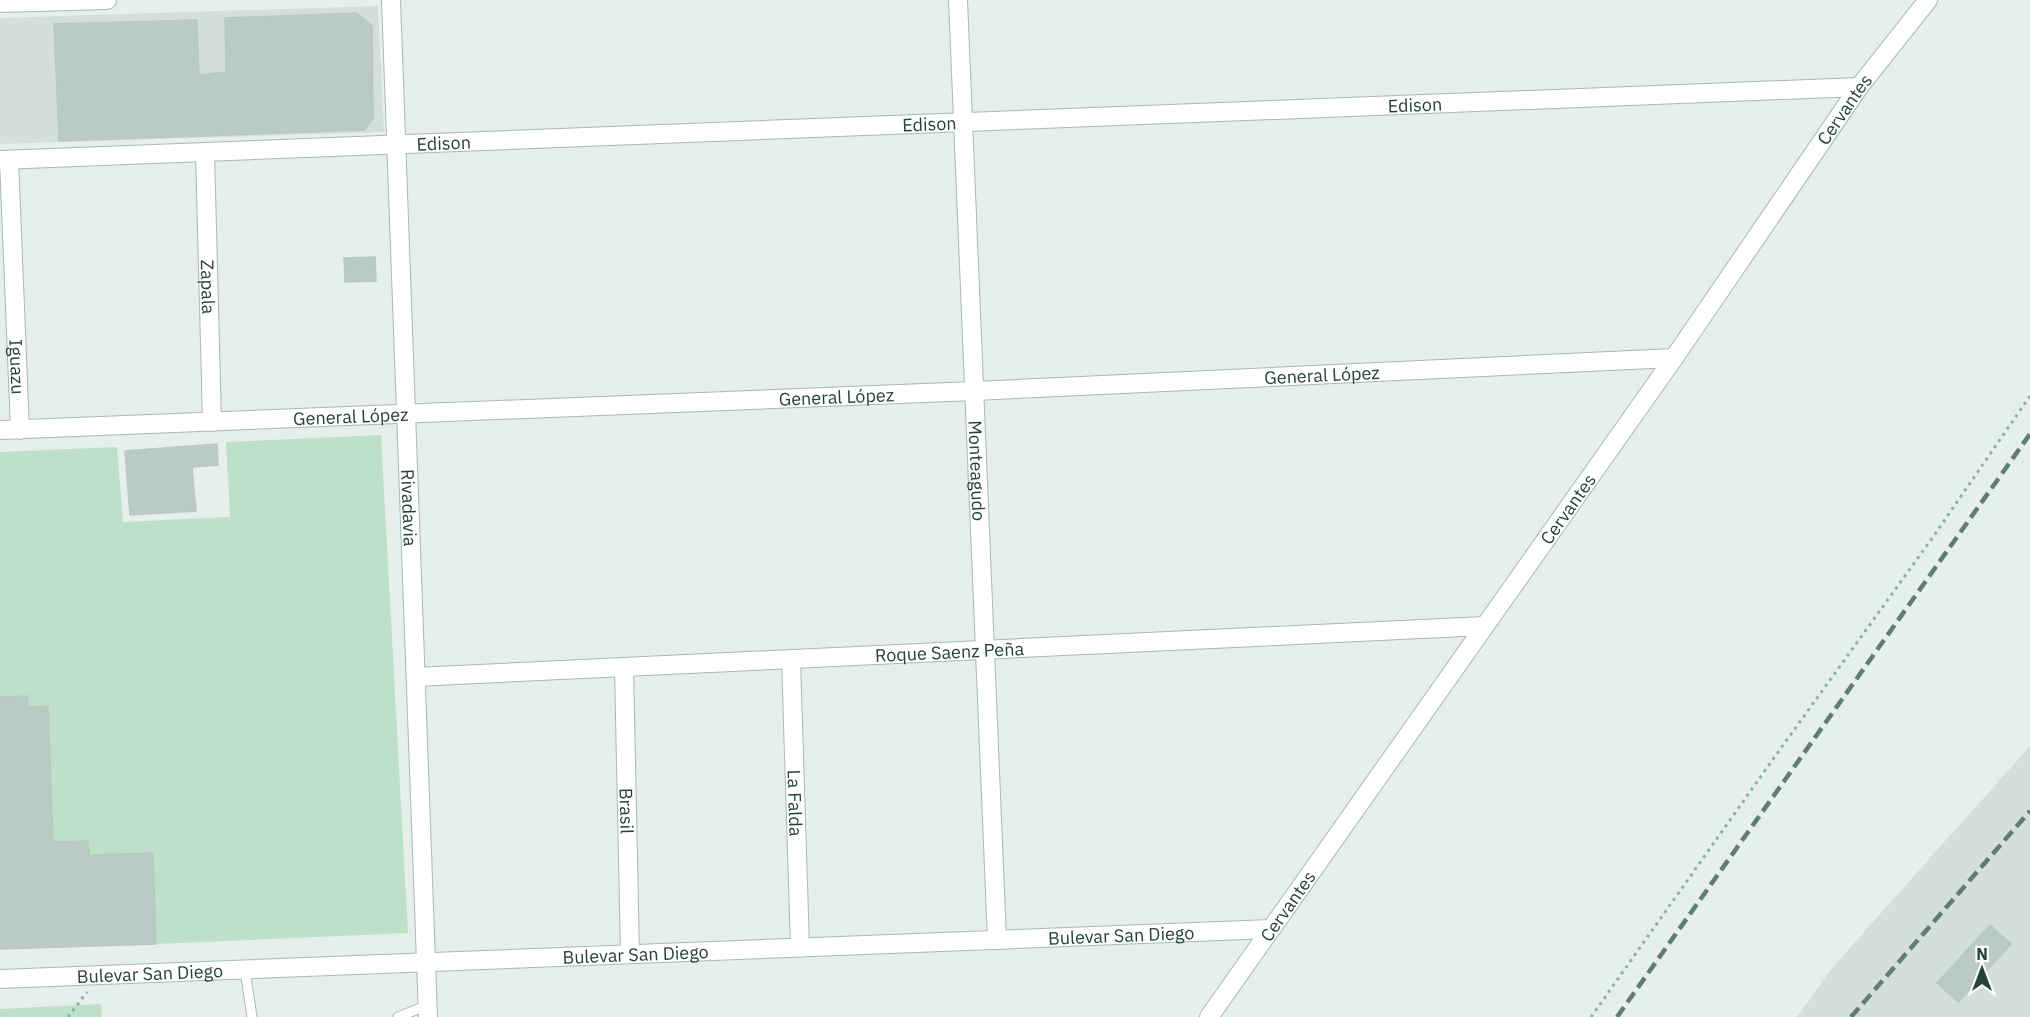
<svg xmlns="http://www.w3.org/2000/svg" width="2030" height="1017" font-family="'IBM Plex Sans',sans-serif">
	<style>
		.built { fill: #d4dfda }
		.green { fill: #bfe0c8 }
		.building { fill: #bbcac4; stroke: #b8c9c2; stroke-width: 1.5 }
		.lines { fill: none; stroke-linecap: round; stroke-linejoin: round }
		.lane-casing { stroke: #a8b8b2; stroke-width: 11 }
		.street-casing { stroke: #a8b8b2; stroke-width: 20 }
		.secondary-casing { stroke: #a4bbb3; stroke-width: 20 }
		.path { stroke: #86b3a5; stroke-width: 3; stroke-dasharray: 3 4.5; stroke-linecap: butt }
		.lane { stroke: #fff; stroke-width: 9 }
		.street { stroke: #fff; stroke-width: 18 }
		.secondary { stroke: #fff; stroke-width: 18 }
		.rail { stroke: #5f7d75; stroke-width: 4.5; stroke-dasharray: 12 6; stroke-linecap: butt }
		.labels { text-anchor: middle; dominant-baseline: central; stroke-width: 6; stroke-linejoin: round; paint-order: stroke }
		.street-label { font-size: 18px; fill: #24423a; stroke: #f7fbf9 }
	</style>
	<rect width="100%" height="100%" fill="#e6efeb"/>
	<path class="built" d="M378,6L384,132L0,144V18Z
		M2030,746V1017H1797L1832,968Z"/>
	<path class="green" d="M381,435L408,933L156,944L153,853L89,855L88,841L34,842L52,825L48,707H28L0,697V452L117,447L123,522L230,517L226,442Z
		M101,1004L102,1017H0V1009Z"/>
	<path class="building" d="M357,13L372,26L373,118L364,130L59,141L54,24L197,20L199,75L226,72L225,18Z
		M375,257L376,281L345,282L344,258Z
		M217,444L218,465L192,467L196,511L130,515L125,451Z
		M28,696V707L48,706L53,842L88,841L89,855L153,853L156,944L0,949V697Z
		M1990,925L2011,944L1958,1002L1937,983Z"/>
	<g class="lines">
		<g class="lane-casing">
			<path id="lane" d="M245,970L252,1017
				M398,1017L428,1005"/>
		</g>
		<g class="street-casing">
			<g id="street">
				<path id="s1" d="M391,0L428,1017"/>
				<path id="s2" d="M958,0L997,940"/>
				<path id="s3" d="M205,152L212,422"/>
				<path id="s4" d="M0,160L1859,87"/>
				<path id="s5" d="M9,160L20,430"/>
				<path id="s6" d="M0,430L974,391L1674,358"/>
				<path id="s7" d="M791,659L800,948"/>
				<path id="s8" d="M624,667L630,954"/>
				<path id="s9" d="M416,677L1484,626"/>
			</g>
		</g>
		<g class="secondary-casing">
			<g id="secondary">
				<path d="M0,3L107,0"/>
				<path id="s10" d="M0,979L1271,929"/>
				<path id="s11" d="M1209,1017L1674,358L1859,87L1928,0"/>
			</g>
		</g>
		<path class="path" d="M68,1017L87,992
			M1591,1017L1771,762L1933,537L2030,396"/>
		<use href="#lane" class="lane"/>
		<use href="#street" class="street"/>
		<use href="#secondary" class="secondary"/>
		<path class="rail" d="M1617,1017L2030,434
			M1851,1017L2030,811"/>
	</g>
	<g class="labels">
		<g class="street-label">
			<text stroke="none"><textPath href="#s4" startOffset="1416">Edison</textPath></text>
			<text stroke="none"><textPath href="#s11" startOffset="1108">Cervantes</textPath></text>
			<text stroke="none"><textPath href="#s4" startOffset="930">Edison</textPath></text>
			<text stroke="none"><textPath href="#s4" startOffset="444">Edison</textPath></text>
			<text stroke="none"><textPath href="#s3" startOffset="135">Zapala</textPath></text>
			<text stroke="none"><textPath href="#s5" startOffset="207">Iguazu</textPath></text>
			<text stroke="none"><textPath href="#s6" startOffset="1323">General López</textPath></text>
			<text stroke="none"><textPath href="#s6" startOffset="837">General López</textPath></text>
			<text stroke="none"><textPath href="#s6" startOffset="351">General López</textPath></text>
			<text stroke="none"><textPath href="#s2" startOffset="471">Monteagudo</textPath></text>
			<text stroke="none"><textPath href="#s11" startOffset="622">Cervantes</textPath></text>
			<text stroke="none"><textPath href="#s1" startOffset="508">Rivadavia</textPath></text>
			<text stroke="none"><textPath href="#s9" startOffset="534">Roque Saenz Peña</textPath></text>
			<text stroke="none"><textPath href="#s7" startOffset="144">La Falda</textPath></text>
			<text stroke="none"><textPath href="#s8" startOffset="144">Brasil</textPath></text>
			<text stroke="none"><textPath href="#s11" startOffset="136">Cervantes</textPath></text>
			<text stroke="none"><textPath href="#s10" startOffset="1122">Bulevar San Diego</textPath></text>
			<text stroke="none"><textPath href="#s10" startOffset="636">Bulevar San Diego</textPath></text>
			<text stroke="none"><textPath href="#s10" startOffset="150">Bulevar San Diego</textPath></text>
		</g>
	</g>
	<g transform="translate(1982 969)" stroke="#f7fbf9" stroke-width="4.5" paint-order="stroke">
	<path d="M0-4.5L10 22L0 15L-10 22Z" fill="#24423a"/>
	<text y="-9" font-size="16" font-weight="bold" text-anchor="middle" fill="#24423a">N</text>
	</g>
</svg>
